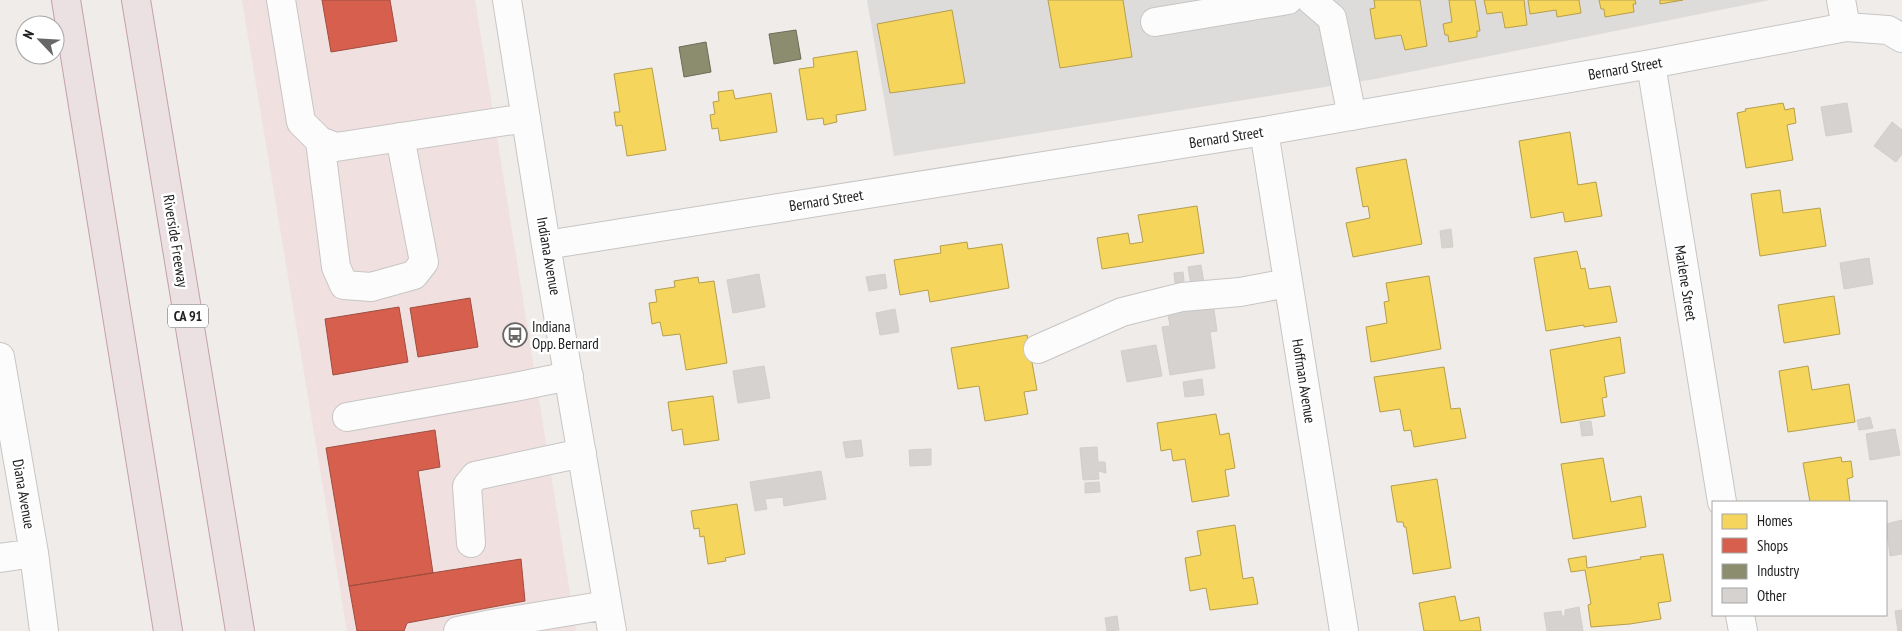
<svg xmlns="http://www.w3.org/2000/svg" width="1902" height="631" font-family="'PT Sans Narrow',sans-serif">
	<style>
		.residential { fill: #dedcda }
		.commercial { fill: #f0e0e0 }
		.homes { fill: #f6d55c; stroke: #b69f4a }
		.shops { fill: #d6604d; stroke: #9f4d40 }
		.industry { fill: #8c8c6e; stroke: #6c6c57 }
		.building { fill: #d6d2d0; stroke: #d2ceca }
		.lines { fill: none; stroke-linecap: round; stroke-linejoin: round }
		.minor-casing { stroke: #c7c6c5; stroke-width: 30 }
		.highway-casing { stroke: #c4a0ae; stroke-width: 30 }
		.minor { stroke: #fdfcfc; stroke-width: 28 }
		.highway { stroke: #ebe0e2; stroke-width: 28 }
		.labels { text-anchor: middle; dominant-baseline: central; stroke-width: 5; stroke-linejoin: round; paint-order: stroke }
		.shield { fill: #fff; stroke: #636363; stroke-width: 1 }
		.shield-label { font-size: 14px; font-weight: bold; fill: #202020 }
		.street-label { font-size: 15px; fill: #202020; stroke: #fff }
		.poi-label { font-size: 15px; fill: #202020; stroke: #fff; text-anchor: start }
	</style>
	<rect width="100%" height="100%" fill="#efece9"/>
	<path class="residential" d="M867,0H1770L1375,79L894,156Z"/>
	<path class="commercial" d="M242,0H475L576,631H347Z"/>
	<path class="homes" d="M1048,0H1123L1132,57L1060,68Z
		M1374,0H1420L1427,46L1405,50L1401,35L1375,39L1370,9L1375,8Z
		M1449,0H1475L1480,31H1477V37L1449,42L1448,35H1445L1443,24L1452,22Z
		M1484,0H1524L1527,25L1505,28L1502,12L1487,14Z
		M1528,0H1579L1581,13L1557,17L1556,10L1530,14Z
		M1599,0H1635L1636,4H1633L1634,12L1605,17L1604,9H1601Z
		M1660,0H1683L1660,4Z
		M952,10L965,83L890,93L877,24Z
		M857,51L866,110L836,115L837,122L824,125L823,118L807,120L799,69L814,67L813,58Z
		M652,68L666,150L627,156L622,125L616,126L614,112H620L614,74Z
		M733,90L735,99L771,93L777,132L720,141L718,128L712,129L710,115L715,114L713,102L719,101L718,92Z
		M1783,103L1785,110L1794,108L1796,123L1787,125L1793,160L1746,168L1737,113L1746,111L1745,109Z
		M1570,132L1578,185L1596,182L1602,216L1565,222L1563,212L1531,218L1519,141Z
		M1406,159L1422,244L1353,257L1346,223L1370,218L1368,206L1363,207L1356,168Z
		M1780,190L1783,213L1820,208L1826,246L1760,256L1751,194Z
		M1197,206L1204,253L1102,269L1097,238L1128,233L1130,244L1143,242L1138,215Z
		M967,242L968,249L1002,244L1009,288L930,302L928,290L900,295L894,260L941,253L940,246Z
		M1577,251L1581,269L1585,268L1589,289L1610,286L1617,322L1584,327V325L1546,331L1534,258Z
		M1429,276L1441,349L1371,362L1366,327L1387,323L1384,302L1389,301L1386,283Z
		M698,277L699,283L714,281L727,363L686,370L680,334L663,336L660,322L652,324L649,303L657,302L655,290L675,287L674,281Z
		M1834,296L1840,334L1784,343L1778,305Z
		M1027,335L1037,390L1024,392L1028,414L985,421L979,386L958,389L951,348Z
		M1620,337L1625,373L1604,377L1607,397L1602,398L1605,416L1561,423L1550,350Z
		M1808,366L1812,390L1849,384L1855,422L1788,432L1779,371Z
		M1444,367L1451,409L1460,408L1466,438L1414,447L1411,430L1404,431L1400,409L1380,412L1374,377Z
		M713,396L719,440L684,445L682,429L672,431L668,402Z
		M1216,414L1220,435L1229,433L1235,468L1225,470L1229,496L1192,502L1185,459L1173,461L1171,449L1161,451L1157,423Z
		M1841,457L1842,462L1851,461L1853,477L1847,479L1850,502H1810L1803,463Z
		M1603,458L1611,502L1641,496L1646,527L1573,539L1561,464Z
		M1437,479L1451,568L1413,574L1406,527H1404L1403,522H1397L1391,486Z
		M737,504L745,554L725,558L726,561L708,564L704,536L700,537L699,528L694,529L691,511Z
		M1235,525L1243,579L1253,577L1258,604L1210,610L1206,588L1190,591L1185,558L1201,555L1197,531Z
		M1663,554L1671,601L1658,603L1661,619L1630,624L1591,627L1588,605L1591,604L1585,570L1571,572L1568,559L1586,556L1587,568L1641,559L1640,557Z
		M1455,596L1460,621L1479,617L1481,631H1424L1419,603Z"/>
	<path class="shops" d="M322,0H390L397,41L331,52Z
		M470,298L478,347L418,357L410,308Z
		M399,307L408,362L333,375L325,319Z
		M435,430L440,467L418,471L433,573L349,586L326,448Z
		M521,559L525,601L407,623L404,631H357L349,586Z"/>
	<path class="industry" d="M796,30L801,59L774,64L769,34Z
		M706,42L711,72L684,77L679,47Z"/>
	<path class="building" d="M1847,103L1852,132L1826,136L1821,107Z
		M1892,122L1902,130V154L1896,162L1874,146Z
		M1451,229L1453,247L1442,248L1440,231Z
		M1869,258L1873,284L1844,289L1840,263Z
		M1201,265L1204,283L1191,285L1188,267Z
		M1183,272L1184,281L1175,283L1174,273Z
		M759,274L765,307L733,313L727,280Z
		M885,274L887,288L869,291L866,277Z
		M1213,303L1217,331L1210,332L1215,368L1170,375L1162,327L1170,326L1167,309Z
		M895,309L899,332L880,335L876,313Z
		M1156,345L1162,376L1127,382L1121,351Z
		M764,366L770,398L738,403L733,371Z
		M1202,379L1204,395L1185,397L1183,382Z
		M1870,417L1873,428L1859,430L1857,420Z
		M1591,421L1593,435L1582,436L1580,422Z
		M1895,429L1900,455L1870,460L1866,434Z
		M861,440L863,456L846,458L843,442Z
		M1097,447L1098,462H1105L1106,473L1098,471L1099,479L1083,480L1080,448Z
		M931,449V465L910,466L909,450Z
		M821,471L826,499L784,506L783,497L765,499L767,509L755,511L750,482Z
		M1099,482L1100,492L1085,493V483Z
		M1902,520V554L1890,556L1886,524Z
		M1579,607L1583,631H1547L1544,613L1561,611L1562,616H1565V610Z
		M1902,610V631H1898L1895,611Z
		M1117,616L1119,630L1107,631L1105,618Z"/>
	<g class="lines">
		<g class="minor-casing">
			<path id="minor" d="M281,0L301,122L320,141L336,147L526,118
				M507,0L546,245L612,631
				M1311,0L1332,18L1352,116
				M1841,0L1846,27
				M1155,22L1288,0
				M1651,64L1722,502
				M1264,131L1344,631
				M320,141L336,267L344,285L371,287L414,275L424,262L400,137
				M546,245L1264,131L1651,64L1846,27L1888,30L1902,38
				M1038,349L1122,312L1182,297L1240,292L1288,283
				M0,357L34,553L44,631
				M347,417L515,387L569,376
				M471,543L467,486L475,476L582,453
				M0,558L34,553
				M1740,615L1743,631
				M458,631L492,624
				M493,631L492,624L607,605"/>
		</g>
		<g class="highway-casing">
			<path id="highway" d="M66,0L168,631
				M136,0L240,631"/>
		</g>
		<use href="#minor" class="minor"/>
		<use href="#highway" class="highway"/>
	</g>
	<defs>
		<g id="bus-ring" transform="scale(1.25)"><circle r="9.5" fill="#fff" stroke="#686766" stroke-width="1.5"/><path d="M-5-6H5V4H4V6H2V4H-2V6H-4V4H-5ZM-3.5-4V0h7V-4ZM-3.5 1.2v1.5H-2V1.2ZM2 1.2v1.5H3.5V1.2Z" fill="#686766"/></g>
	</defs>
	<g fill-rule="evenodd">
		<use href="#bus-ring" x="515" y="335"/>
	</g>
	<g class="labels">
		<rect class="shield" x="168" y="304.5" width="40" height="23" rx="4"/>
		<g class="shield-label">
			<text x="188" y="316">CA 91</text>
		</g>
		<g class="street-label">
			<text transform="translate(1625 68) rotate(-10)">Bernard Street</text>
			<text transform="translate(1226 137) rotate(-9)">Bernard Street</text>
			<text transform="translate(826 200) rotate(-9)">Bernard Street</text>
			<text transform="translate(176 241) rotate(81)">Riverside Freeway</text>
			<text transform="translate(549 256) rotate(80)">Indiana Avenue</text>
			<text transform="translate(1686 283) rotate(81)">Marlene Street</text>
			<text transform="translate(1304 381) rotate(81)">Hoffman Avenue</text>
			<text transform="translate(24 494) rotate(80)">Diana Avenue</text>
		</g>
		<g class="poi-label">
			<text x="532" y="326">Indiana<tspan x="532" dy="17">Opp. Bernard</tspan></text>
		</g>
	</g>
	<rect x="1712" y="501" width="175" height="115" fill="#ffffff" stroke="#a6a6a6"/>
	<rect x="1722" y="514" width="25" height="15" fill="#f6d55c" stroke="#a6a6a6"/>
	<text x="1757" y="526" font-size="15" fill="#202020">Homes</text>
	<rect x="1722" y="538" width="25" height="15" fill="#d6604d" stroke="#a6a6a6"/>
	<text x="1757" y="551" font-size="15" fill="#202020">Shops</text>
	<rect x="1722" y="564" width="25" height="15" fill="#8c8c6e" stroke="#a6a6a6"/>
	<text x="1757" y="576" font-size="15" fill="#202020">Industry</text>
	<rect x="1722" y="588" width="25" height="15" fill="#d6d2d0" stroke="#a6a6a6"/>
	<text x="1757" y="601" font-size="15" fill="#202020">Other</text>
	<g transform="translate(40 40) rotate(295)"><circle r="24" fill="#ffffff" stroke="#a6a6a6"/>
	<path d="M0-4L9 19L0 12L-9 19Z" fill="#686766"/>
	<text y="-8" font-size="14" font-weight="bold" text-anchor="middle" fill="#202020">N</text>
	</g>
</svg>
